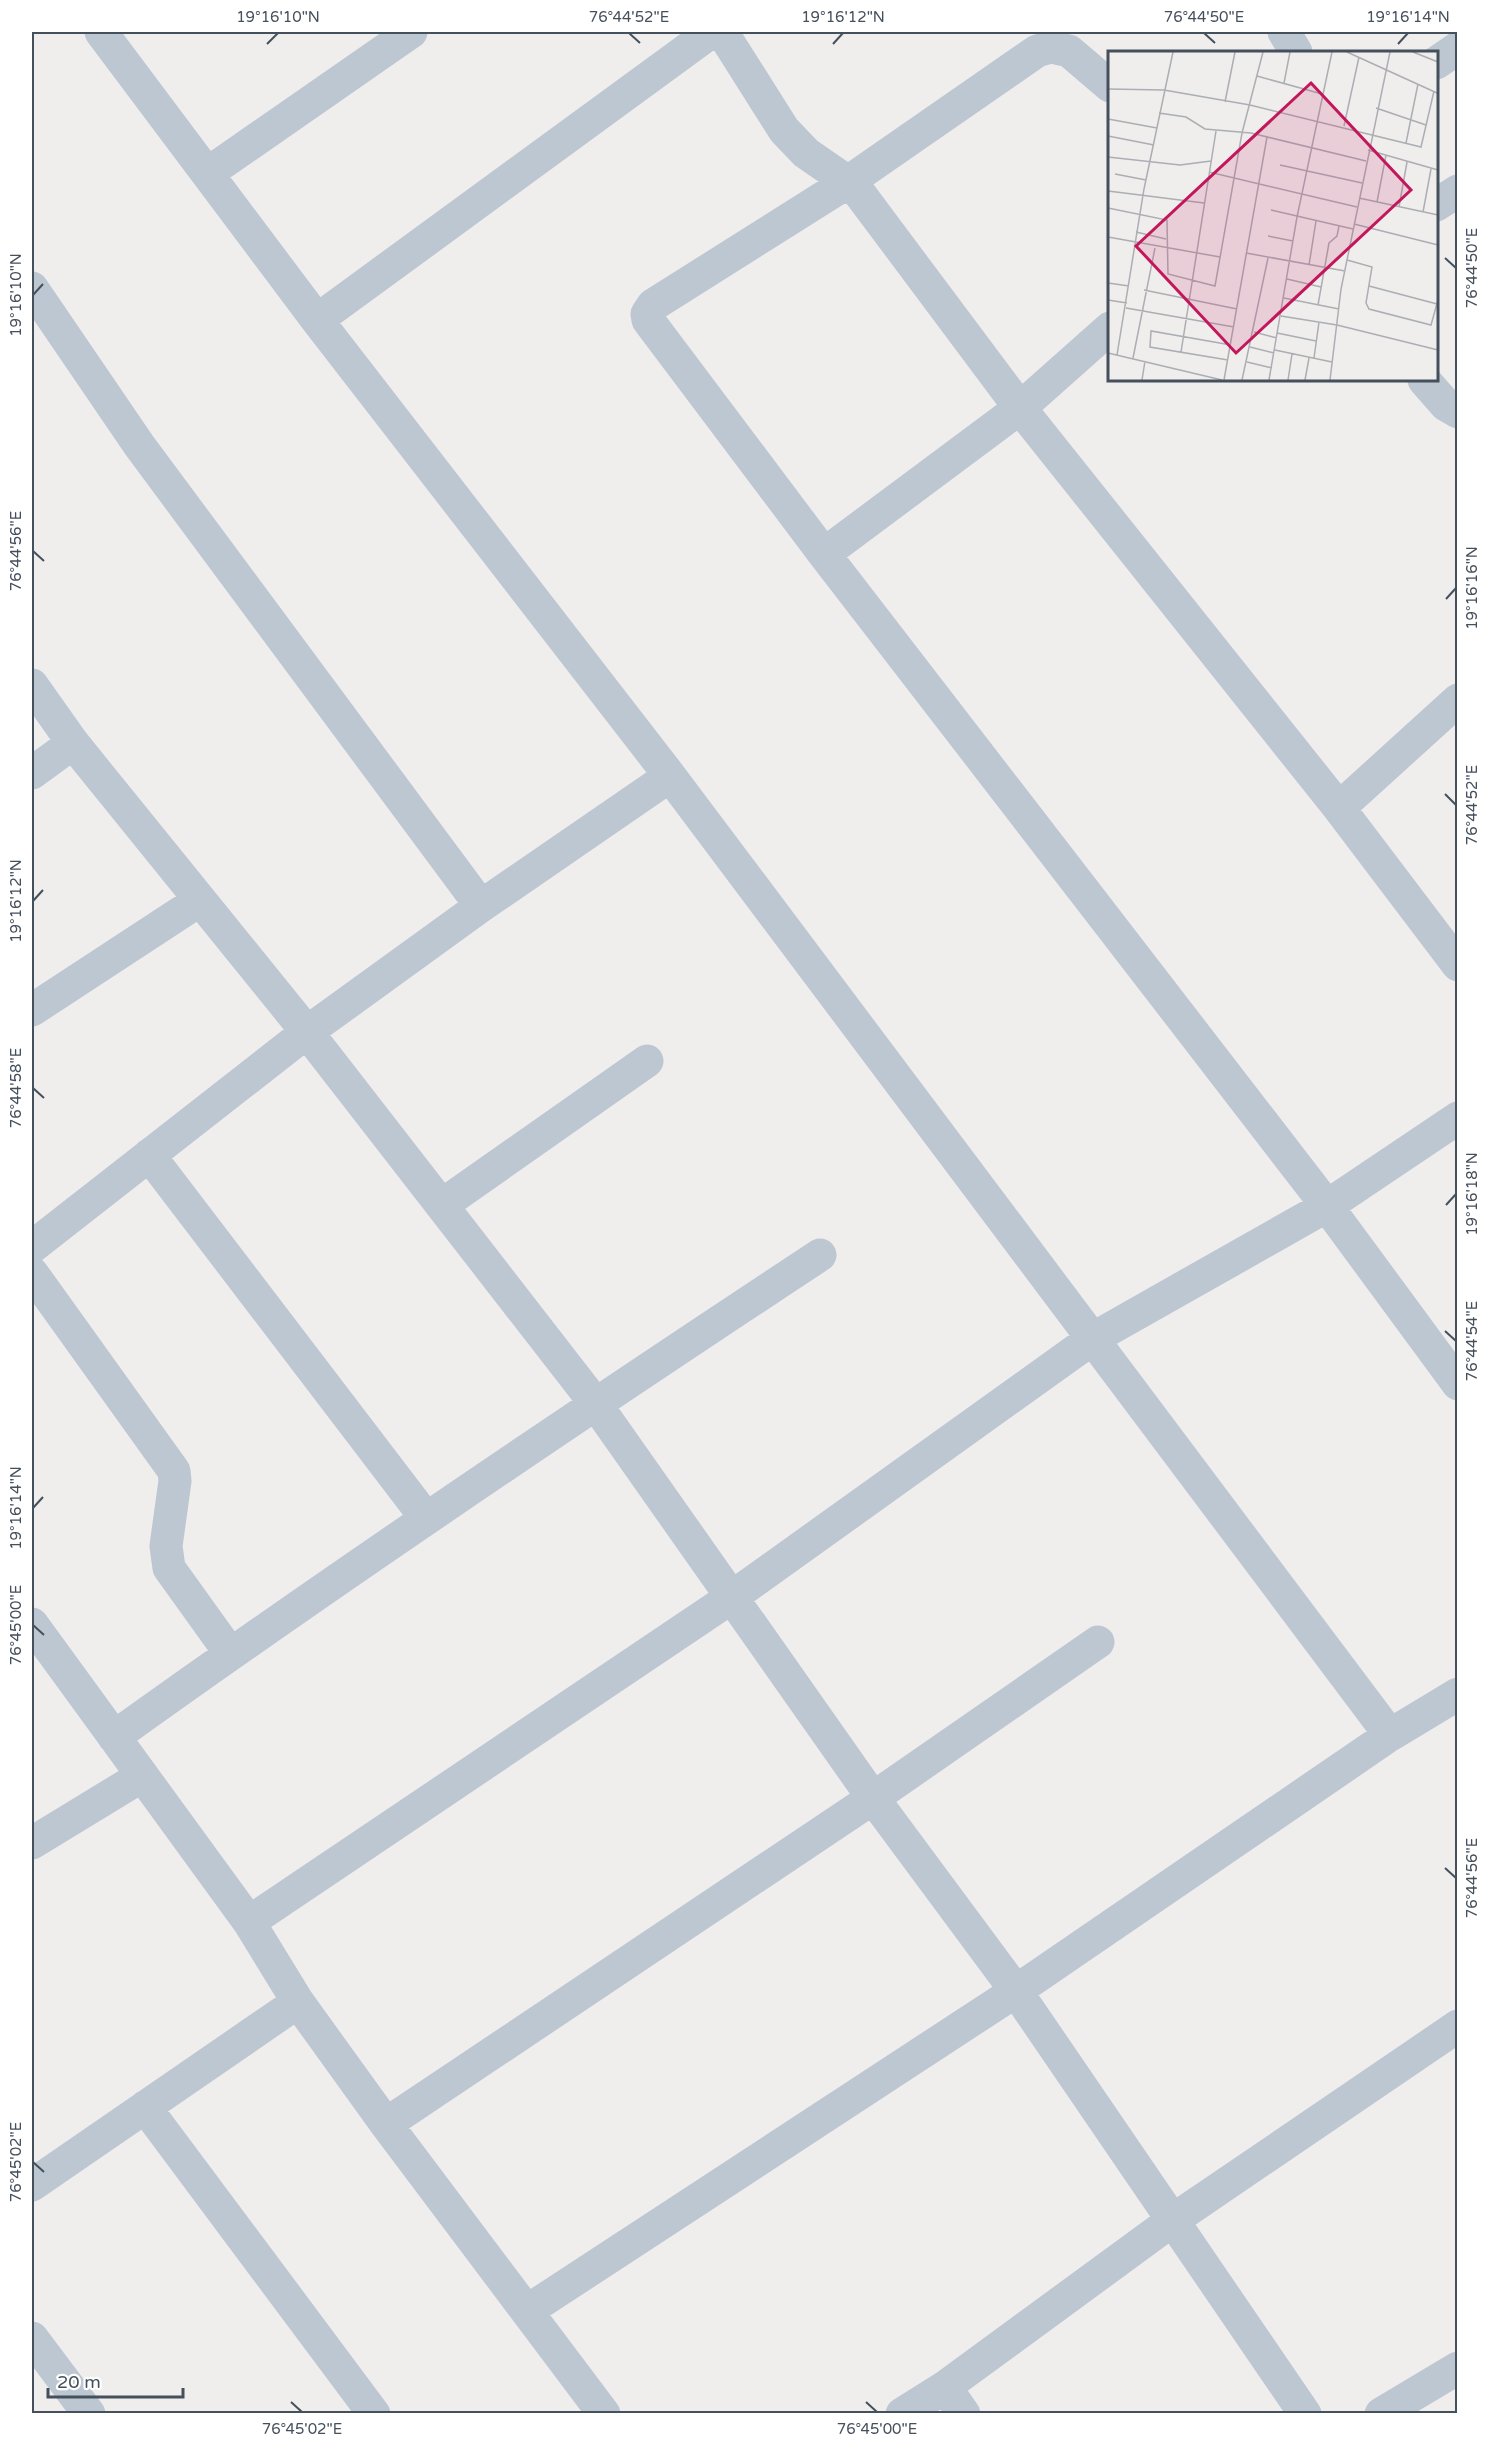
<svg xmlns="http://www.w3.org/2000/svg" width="1489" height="2445" font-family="'Varela Round',sans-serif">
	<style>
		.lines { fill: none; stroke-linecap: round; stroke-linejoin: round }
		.street { stroke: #bcc7d1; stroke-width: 33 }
		.ticks { fill: none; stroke: #44505c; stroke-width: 2 }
		.inset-road { fill: none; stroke: #abaeb3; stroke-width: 1.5 }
		.view { fill: #c2185b; fill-opacity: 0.15; stroke: #c2185b; stroke-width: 3 }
		.inset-edge { fill: none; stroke: #44505c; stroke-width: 3 }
		.neatline { fill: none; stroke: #44505c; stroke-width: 2 }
		.ticks-label { font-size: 15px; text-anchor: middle; fill: #44505c }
	</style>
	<rect width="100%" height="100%" fill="#f0eded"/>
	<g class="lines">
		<path class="street" d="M101,32L317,320L670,776L1390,1735
			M722,32L784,130L806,153L848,182L860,194L1020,408L1339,808L1458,965
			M1284,32L1296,52
			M1436,63L1458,48
			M1110,86L1069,51L1051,47L1037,51L848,182L653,305L647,314L648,320L824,554L1327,1206L1458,1384
			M208,173L411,32
			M1436,205L1458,191
			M32,288L139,445L481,906
			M317,320L711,32
			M1424,380L1446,405L1458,412
			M824,554L1020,408L1110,328
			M32,685L73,743L307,1032L595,1403L873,1798L1016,1991L1305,2414
			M32,773L73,743
			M1339,808L1458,700
			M32,1010L200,900
			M149,1155L426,1518
			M442,1205L647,1061
			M32,1247L307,1032L481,906L670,776
			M32,1273L174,1471L175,1481L166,1546L169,1568L230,1653
			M32,1624L249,1922L298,2002L386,2124L604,2414
			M114,1737C345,1571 582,1412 820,1255
			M32,1843L142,1776
			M249,1922L732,1597L1092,1339L1327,1206L1458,1118
			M145,2107L374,2414
			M386,2124L873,1798L1098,1642
			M32,2185L298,2002
			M527,2311L1016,1991L1390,1735L1458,1694
			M32,2338L89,2414
			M945,2387L964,2414
			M902,2414L945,2387L1173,2220L1458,2026
			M1381,2414L1458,2368"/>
	</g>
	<path class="ticks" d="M629,33L640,43M1204,33L1215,43M267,44L278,33M833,44L843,33M1398,44L1408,33M1445,258L1456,268M33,295L43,284M33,551L44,561M1446,599L1456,588M1445,794L1456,805M33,901L43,890M33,1088L44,1098M1446,1205L1456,1194M1445,1331L1456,1341M33,1508L43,1497M33,1625L44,1635M1445,1868L1456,1878M33,2162L44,2172M291,2402L302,2412M866,2402L877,2412"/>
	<g transform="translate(1108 51)">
		<rect width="330" height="330" fill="#f0eded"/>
		<path class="inset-road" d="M239,1L329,42M305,1L330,11M149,25L214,43M176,32L182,1M0,38L56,39L142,54L313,96L326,40M117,51L127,1M268,57L318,74M51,62L78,66L97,78L143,82L258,110M0,68L49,77M236,75L251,6M0,85L46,94M298,92L310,33M260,99L330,119M0,106L72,114L103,110M172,114L254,132M101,121L249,156M7,123L38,129M0,140L96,152M251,147L330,164M269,151L278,104M291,156L299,111M0,157L59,169L60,223L107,235L134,82L155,1M163,159L245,178M315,161L323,118M246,173L330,194M28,181L58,188M160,185L185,190M0,186L112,206M138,202L237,220M239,209L264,216L258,252L261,258L323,274L330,249M201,214L208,170M179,228L213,236M0,232L21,235M261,235L329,253M36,239L129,258M176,247L231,258M0,249L19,252M210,254L221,192L229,185L231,175M18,257L126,276M173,265L229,274L330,299M146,281L169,287M169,282L208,290M142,296L166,302M167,299L224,311M73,301L108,80M0,302L114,329M9,304L36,138L65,1M25,307L47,197M206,307L211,271M120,309L42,296L43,280L123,294M139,311L164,317M34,329L37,310M116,329L159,86M134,329L160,207M161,329L189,166L224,1M180,329L184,303M197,329L201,307M222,329L233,238L282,1"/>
		<path class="view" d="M203,32L303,139L128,302L28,195Z"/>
		<rect width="330" height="330" class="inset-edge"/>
	</g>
	<rect width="1489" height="2445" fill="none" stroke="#ffffff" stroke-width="66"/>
	<path d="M48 2388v9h135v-9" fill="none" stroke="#44505c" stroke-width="3"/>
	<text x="57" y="2388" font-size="18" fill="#44505c" stroke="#ffffff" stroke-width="4.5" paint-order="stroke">20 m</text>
	<rect x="33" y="33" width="1423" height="2379" class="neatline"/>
	<g class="ticks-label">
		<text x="278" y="22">19°16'10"N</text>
		<text x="629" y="22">76°44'52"E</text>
		<text x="843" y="22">19°16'12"N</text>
		<text x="1204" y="22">76°44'50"E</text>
		<text x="1408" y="22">19°16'14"N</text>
		<text transform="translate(1472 268) rotate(-90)" y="5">76°44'50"E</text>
		<text transform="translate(16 295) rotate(-90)" y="5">19°16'10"N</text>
		<text transform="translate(16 551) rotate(-90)" y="5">76°44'56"E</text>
		<text transform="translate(1472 588) rotate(-90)" y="5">19°16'16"N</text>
		<text transform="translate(1472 805) rotate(-90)" y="5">76°44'52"E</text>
		<text transform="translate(16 901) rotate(-90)" y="5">19°16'12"N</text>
		<text transform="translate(16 1088) rotate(-90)" y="5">76°44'58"E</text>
		<text transform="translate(1472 1194) rotate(-90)" y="5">19°16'18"N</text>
		<text transform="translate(1472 1341) rotate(-90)" y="5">76°44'54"E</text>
		<text transform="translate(16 1508) rotate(-90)" y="5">19°16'14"N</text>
		<text transform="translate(16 1625) rotate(-90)" y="5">76°45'00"E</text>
		<text transform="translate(1472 1878) rotate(-90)" y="5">76°44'56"E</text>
		<text transform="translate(16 2162) rotate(-90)" y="5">76°45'02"E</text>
		<text x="302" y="2434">76°45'02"E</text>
		<text x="877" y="2434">76°45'00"E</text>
	</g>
</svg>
